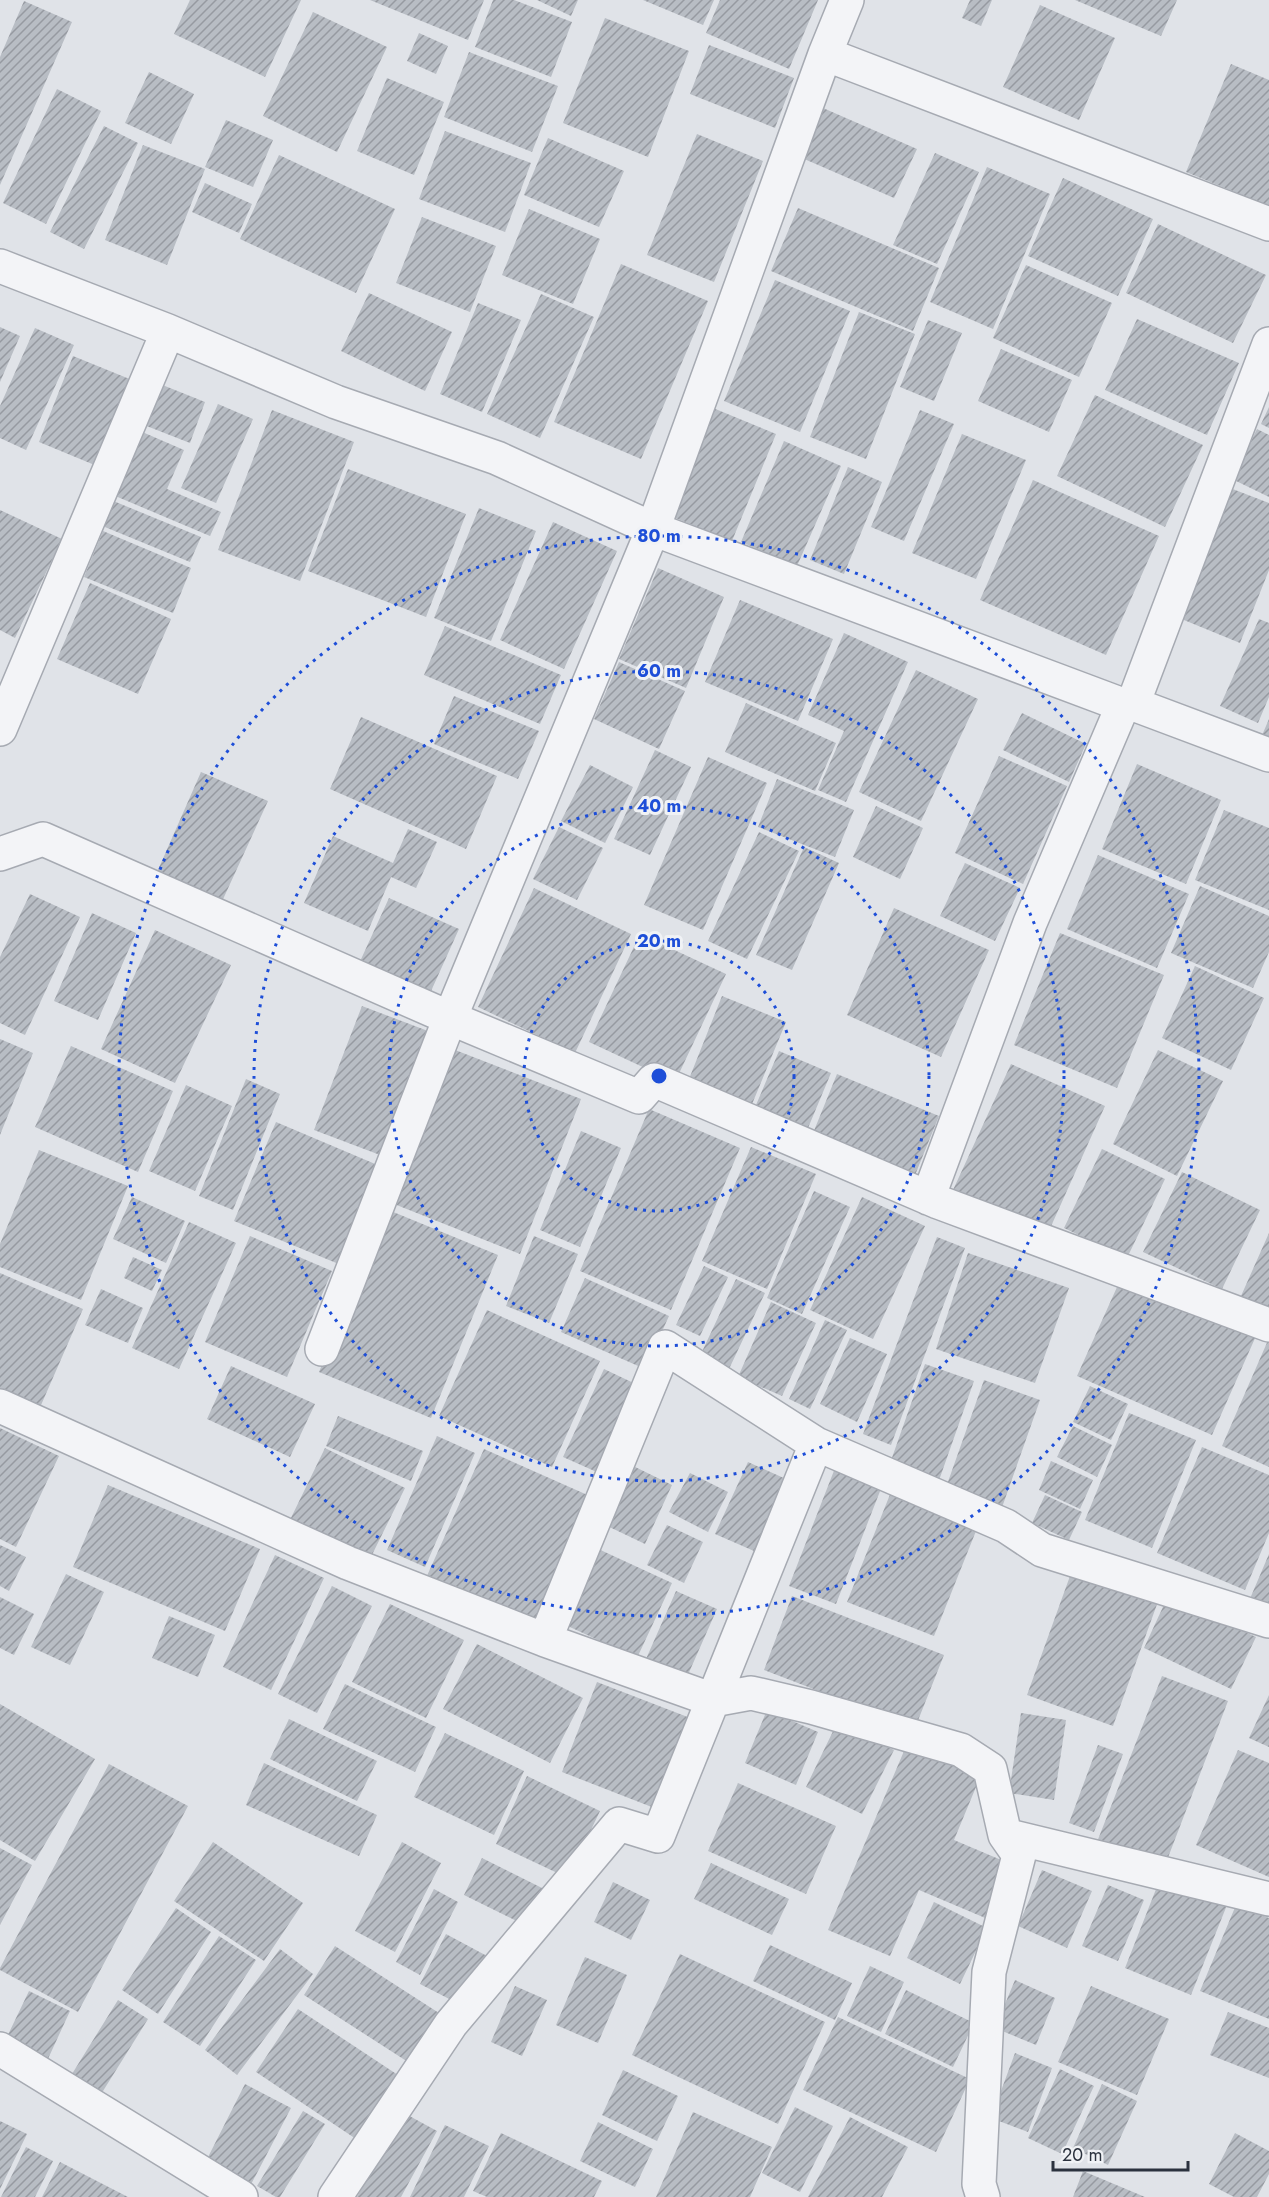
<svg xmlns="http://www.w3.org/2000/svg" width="1269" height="2197" font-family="Jost,sans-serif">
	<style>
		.building { fill: url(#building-hatch) }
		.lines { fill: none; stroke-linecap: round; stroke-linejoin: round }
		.minor-casing { stroke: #a6aab2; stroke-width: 36 }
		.minor { stroke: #f3f4f7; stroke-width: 33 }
		.ring { fill: none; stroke: #1d4ed8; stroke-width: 3; stroke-dasharray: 3 6 }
		.centre { fill: #1d4ed8; stroke: #f0f2f5; stroke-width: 3 }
		.ring-label { font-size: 18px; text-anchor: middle; font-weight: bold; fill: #1d4ed8; stroke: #f0f2f5; stroke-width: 6; stroke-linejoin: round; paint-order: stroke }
	</style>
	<defs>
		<pattern id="building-hatch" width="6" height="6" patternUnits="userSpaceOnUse" patternTransform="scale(1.5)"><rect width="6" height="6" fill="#b8bdc4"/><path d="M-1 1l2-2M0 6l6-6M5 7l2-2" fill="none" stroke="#969aa1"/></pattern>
	</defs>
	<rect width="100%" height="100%" fill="#e0e3e8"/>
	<path class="building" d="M190,0H301L265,77L174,34Z
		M370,0H484L468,40Z
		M493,0H514L572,22L551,77L475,47Z
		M537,0H578L571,16Z
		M643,0H714L703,25Z
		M720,0H818L789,69L706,33Z
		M970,0H992L981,26L962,18Z
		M1075,0H1177L1161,36Z
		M24,1L72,22L0,185V57Z
		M1040,5L1115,38L1079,120L1003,87Z
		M313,12L387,47L337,152L263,116Z
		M605,18L689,51L648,157L563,123Z
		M419,33L448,46L436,74L407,61Z
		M709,45L794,78L775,128L690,94Z
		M469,52L558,86L532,152L444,117Z
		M1231,64L1269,80V206L1186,172Z
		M149,72L194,94L171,144L125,123Z
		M387,78L444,102L414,175L357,151Z
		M57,89L101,111L46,224L3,203Z
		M823,108L917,149L894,198L802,158Z
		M226,120L273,140L253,187L205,167Z
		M104,126L138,143L84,249L50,232Z
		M445,131L531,163L505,232L419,199Z
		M697,134L763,161L714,282L647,255Z
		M548,138L624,171L599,227L524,195Z
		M143,145L205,169L167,265L105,240Z
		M935,153L979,172L937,264L893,245Z
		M279,155L395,209L356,293L240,239Z
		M987,167L1050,194L993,329L930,302Z
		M1063,178L1153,219L1118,296L1028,256Z
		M205,183L252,204L239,233L192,212Z
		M798,208L939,268L913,331L771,271Z
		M529,209L600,239L573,304L502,275Z
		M422,217L496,246L470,312L396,283Z
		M1158,224L1266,275L1233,343L1126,293Z
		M621,264L708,301L641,459L554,422Z
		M1026,265L1112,303L1079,377L993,338Z
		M775,280L850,311L800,432L724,401Z
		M369,293L452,332L425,391L341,351Z
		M541,294L594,317L540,438L487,414Z
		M478,303L521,320L482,412L440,394Z
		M859,312L915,334L866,459L810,437Z
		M1137,319L1239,363L1207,435L1105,390Z
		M928,320L962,333L934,401L900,387Z
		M0,327L20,336L0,382Z
		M35,328L74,345L26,450L0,438V406Z
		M1001,349L1072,380L1049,432L978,401Z
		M73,356L132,380L97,466L39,442Z
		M160,384L205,402L190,443L144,425Z
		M1095,395L1203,445L1165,527L1057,476Z
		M218,404L253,419L216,503L181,488Z
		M1269,407V428L1261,424Z
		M713,408L776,434L732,541L668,515Z
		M272,410L354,442L300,581L218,550Z
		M920,410L954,424L904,541L871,527Z
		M1257,429L1269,435V497L1232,479Z
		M140,431L184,450L167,489L221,512L210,536L113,495Z
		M962,434L1026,460L976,579L912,553Z
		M784,441L841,466L797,566L741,542Z
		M848,467L882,482L844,574L810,560Z
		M348,469L466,514L426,617L308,571Z
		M1033,480L1159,536L1106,655L980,600Z
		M1230,488L1269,503V570L1240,643L1179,618Z
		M111,500L201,537L190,562L100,525Z
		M479,508L536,531L491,641L434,618Z
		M0,510L62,539L15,638L0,630Z
		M553,522L617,551L564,669L500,640Z
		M103,531L191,568L173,613L84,577Z
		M658,568L724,597L686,688L619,659Z
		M90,583L171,619L138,694L57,659Z
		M740,600L833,639L798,721L705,682Z
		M1259,619L1269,623V697L1258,723L1220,706Z
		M445,626L561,675L540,724L424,675Z
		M844,633L908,662L846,802L818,790L844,731L808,715Z
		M619,662L685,691L659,749L594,719Z
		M916,670L978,699L921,821L859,792Z
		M454,696L539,731L518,779L434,744Z
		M746,703L836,743L815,791L725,752Z
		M1022,713L1086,744L1069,782L1003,750Z
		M361,717L497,776L466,849L330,789Z
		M1269,719V744L1260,740Z
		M655,750L691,767L650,855L614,839Z
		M999,756L1067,786L1023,884L955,853Z
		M708,757L767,783L703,930L644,905Z
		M1137,764L1221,800L1186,884L1102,849Z
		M590,765L633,787L605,843L561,821Z
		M201,772L268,801L219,908L154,879Z
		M777,779L854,810L835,857L758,827Z
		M876,806L923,828L900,879L853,857Z
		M1224,810L1269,828V910L1195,880Z
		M559,827L603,848L577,900L533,879Z
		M408,829L437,842L416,888L391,877L368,931L304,903L333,836L393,863Z
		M759,832L799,851L747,959L708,941Z
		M804,847L839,863L792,970L756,955Z
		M1098,855L1189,894L1157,968L1067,929Z
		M965,863L1020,888L995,941L940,916Z
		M1200,886L1269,916V952L1253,988L1171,953Z
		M534,888L631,934L575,1053L478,1007Z
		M30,894L80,917L25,1035L0,1023V957Z
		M389,898L459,929L427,1000L357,968Z
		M894,908L989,950L941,1057L847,1015Z
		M92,913L136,933L98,1020L54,1001Z
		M155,930L231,965L175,1083L101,1049Z
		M1060,933L1164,975L1117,1088L1014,1045Z
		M640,934L726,974L675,1082L589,1042Z
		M1195,966L1264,998L1231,1070L1162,1038Z
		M722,996L786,1022L750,1109L687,1084Z
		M362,1006L428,1031L380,1155L314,1130Z
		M0,1039L33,1053L0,1135Z
		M71,1046L173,1091L138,1172L35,1127Z
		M450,1048L581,1099L520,1254L389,1202Z
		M1158,1050L1223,1081L1177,1176L1113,1144Z
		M779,1051L831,1073L803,1140L750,1119Z
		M1011,1064L1105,1106L1048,1233L953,1190Z
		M837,1074L939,1116L911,1185L809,1143Z
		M246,1079L280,1094L233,1210L199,1196Z
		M186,1085L232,1106L195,1191L149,1171Z
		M649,1109L740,1148L671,1310L580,1271Z
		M276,1122L387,1169L346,1267L234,1221Z
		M581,1131L621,1148L580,1247L540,1230Z
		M751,1147L816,1174L767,1289L702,1261Z
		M1102,1149L1165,1179L1127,1258L1064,1228Z
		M39,1150L128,1186L81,1300L0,1267V1244Z
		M1182,1172L1260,1210L1222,1289L1143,1252Z
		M814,1191L850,1207L802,1314L767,1298Z
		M132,1197L185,1221L166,1263L113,1239Z
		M862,1197L925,1226L873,1339L810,1310Z
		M386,1209L498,1255L431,1418L319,1372Z
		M189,1222L236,1243L179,1369L132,1348Z
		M1269,1233V1319L1237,1305Z
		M250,1236L332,1271L287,1377L205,1342Z
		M534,1236L578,1254L549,1323L506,1306Z
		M937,1237L965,1248L891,1445L863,1434Z
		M968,1253L1069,1288L1035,1383L936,1349Z
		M133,1257L162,1270L152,1291L124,1278Z
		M704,1266L728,1277L700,1336L676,1325Z
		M0,1273L83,1309L38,1412L0,1395Z
		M1122,1276L1256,1336L1212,1435L1077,1376Z
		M585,1278L669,1316L645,1369L561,1332Z
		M736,1279L765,1293L729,1369L700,1356Z
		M101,1289L143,1308L128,1343L85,1325Z
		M771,1302L816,1323L782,1396L738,1377Z
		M487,1310L600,1361L552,1467L439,1416Z
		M825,1320L847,1330L810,1409L789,1399Z
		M850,1338L887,1354L857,1422L820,1404Z
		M1269,1338V1467L1222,1446Z
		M925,1364L974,1381L937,1486L888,1469Z
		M231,1366L315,1404L290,1457L207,1419Z
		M604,1369L642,1387L608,1477L563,1457Z
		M984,1380L1040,1400L1000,1513L944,1493Z
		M1090,1386L1128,1404L1111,1440L1073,1422Z
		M1129,1413L1196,1440L1152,1548L1085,1520Z
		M338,1416L423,1451L411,1481L326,1446Z
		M1073,1426L1112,1445L1097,1477L1057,1457Z
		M0,1428L59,1456L16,1547L0,1539Z
		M437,1436L475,1453L425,1567L387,1550Z
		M1202,1447L1269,1475V1533L1245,1590L1157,1553Z
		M325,1448L405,1488L368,1563L288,1524Z
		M484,1449L592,1497L545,1631L426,1578Z
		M1051,1461L1093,1480L1080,1509L1039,1490Z
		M748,1462L786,1479L754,1551L715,1534Z
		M627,1463L672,1485L645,1544L599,1522Z
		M837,1463L884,1481L836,1604L789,1586Z
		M690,1473L728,1492L708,1532L669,1512Z
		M108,1485L260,1549L225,1631L73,1567Z
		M893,1487L980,1521L934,1636L847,1602Z
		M1045,1495L1082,1512L1069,1540L1032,1523Z
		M667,1525L703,1542L684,1583L647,1565Z
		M0,1545L26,1557L9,1591L0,1586Z
		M594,1547L672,1583L637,1658L559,1622Z
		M1269,1554V1609L1249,1601Z
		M275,1555L324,1578L271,1690L223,1667Z
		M1074,1565L1160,1596L1113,1726L1027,1695Z
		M66,1574L104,1592L70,1665L31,1647Z
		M332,1586L372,1606L317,1713L278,1694Z
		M676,1591L717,1609L683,1686L642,1668Z
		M792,1596L944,1655L915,1728L764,1670Z
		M1168,1596L1256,1637L1231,1689L1144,1648Z
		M0,1597L34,1614L14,1655L0,1648Z
		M390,1604L464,1640L426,1718L352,1682Z
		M169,1616L215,1635L198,1677L152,1658Z
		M477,1644L583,1698L550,1763L443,1709Z
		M1162,1676L1228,1701L1164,1868L1097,1842Z
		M597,1682L698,1721L662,1811L562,1772Z
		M345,1684L436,1727L415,1772L323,1729Z
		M1269,1695V1747L1249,1738Z
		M0,1704L95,1759L35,1861L0,1840Z
		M767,1710L818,1732L796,1785L745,1763Z
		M1021,1713L1066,1720L1054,1800L1009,1793Z
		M289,1719L377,1761L357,1801L270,1759Z
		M837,1723L894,1750L862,1814L806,1787Z
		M445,1733L524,1771L494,1835L414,1797Z
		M907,1744L981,1775L954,1840L1013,1865L990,1920L919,1890L890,1956L828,1930Z
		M1098,1745L1123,1754L1094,1832L1069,1823Z
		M1238,1750L1269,1763V1877L1196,1845Z
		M264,1763L377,1815L359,1856L246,1805Z
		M109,1764L188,1806L78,2012L0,1970V1968Z
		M527,1776L600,1811L568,1878L496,1844Z
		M738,1783L836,1826L806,1894L708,1851Z
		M213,1842L303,1903L264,1961L174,1901Z
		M402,1842L441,1863L395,1952L355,1931Z
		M0,1848L32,1865L0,1925Z
		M482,1858L546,1890L527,1926L464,1895Z
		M711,1863L789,1899L772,1935L694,1899Z
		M1042,1870L1092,1891L1067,1948L1018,1926Z
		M1160,1879L1227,1905L1191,1995L1125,1968Z
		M613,1882L650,1900L631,1940L594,1922Z
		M1108,1885L1144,1900L1118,1961L1082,1946Z
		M434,1889L458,1902L420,1975L396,1962Z
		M934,1902L987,1928L960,1984L907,1958Z
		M1236,1905L1269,1918V2019L1200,1991Z
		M176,1908L211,1932L158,2014L122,1990Z
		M446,1934L487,1956L461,2005L420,1984Z
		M219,1936L256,1960L200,2046L163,2022Z
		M770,1945L852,1983L835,2020L753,1981Z
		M335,1946L439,2013L408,2062L304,1995Z
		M280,1949L313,1974L237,2075L205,2050Z
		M680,1954L825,2022L778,2124L632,2055Z
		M585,1957L627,1975L598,2043L556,2025Z
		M870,1966L904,1982L881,2032L847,2016Z
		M1015,1980L1055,1998L1036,2045L995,2028Z
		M515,1986L547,2000L522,2056L491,2042Z
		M1091,1986L1169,2019L1137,2095L1058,2062Z
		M906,1990L974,2023L953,2067L885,2034Z
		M29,1991L70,2011L47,2061L5,2041Z
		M118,2000L148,2019L98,2099L67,2082Z
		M298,2009L404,2079L362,2143L256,2072Z
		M1228,2012L1269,2028V2078L1210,2055Z
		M838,2017L970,2079L936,2152L803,2090Z
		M1015,2053L1052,2068L1028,2132L991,2118Z
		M1060,2069L1094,2086L1062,2154L1028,2138Z
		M623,2070L678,2096L657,2141L602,2115Z
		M245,2084L291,2108L247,2192L202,2169Z
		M1102,2084L1137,2101L1108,2165L1073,2148Z
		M795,2107L833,2126L800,2192L762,2173Z
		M303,2111L325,2124L280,2197H276L257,2186Z
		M693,2112L772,2147L750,2197H656Z
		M404,2113L437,2131L401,2197H357Z
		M850,2117L908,2147L882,2197H808Z
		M0,2121L27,2134L0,2189Z
		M598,2122L653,2149L635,2187L580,2161Z
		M445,2125L489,2146L464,2197H410Z
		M501,2133L602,2181L594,2197H487L473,2191Z
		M1235,2133L1269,2151V2174L1257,2197H1234L1209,2184Z
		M26,2147L53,2161L35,2197H1Z
		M60,2162L128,2197H42Z
		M1083,2171L1145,2197H1073Z"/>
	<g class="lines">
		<g class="minor-casing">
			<path id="minor" d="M825,54L1269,224
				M0,266L168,331L336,402L497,458L653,529L1123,705L1133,704L1269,755
				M1133,704L1269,344
				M0,729L168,331
				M0,854L43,839L450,1018L639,1097L654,1080L938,1202L1269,1325
				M928,1198L1030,923L1123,705
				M322,1349L450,1018L653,529L825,54L847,0
				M0,1406L348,1563L545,1640L713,1700L751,1693L811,1707L961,1750L990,1769L1005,1835L1019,1855L989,1972L979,2184L983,2197
				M816,1444L1006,1526L1042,1550L1269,1621
				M1005,1835L1269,1899
				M0,2049L241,2197
				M335,2197L451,2024L619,1824L658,1836L816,1444L665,1347L545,1640"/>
		</g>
		<use href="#minor" class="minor"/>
	</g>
	<g class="ring">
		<circle cx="659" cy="1076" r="135"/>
		<circle cx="659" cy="1076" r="270"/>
		<circle cx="659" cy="1076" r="405"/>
		<circle cx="659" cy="1076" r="540"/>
	</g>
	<circle cx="659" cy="1076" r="9" class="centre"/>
	<g class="ring-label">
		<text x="659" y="542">80 m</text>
		<text x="659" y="677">60 m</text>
		<text x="659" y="812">40 m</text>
		<text x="659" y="947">20 m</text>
	</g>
	<path d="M1053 2161v9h135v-9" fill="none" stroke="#2b323e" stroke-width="3"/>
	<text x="1062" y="2161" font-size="18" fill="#2b323e" stroke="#f0f2f5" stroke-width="4.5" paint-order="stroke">20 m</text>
</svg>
